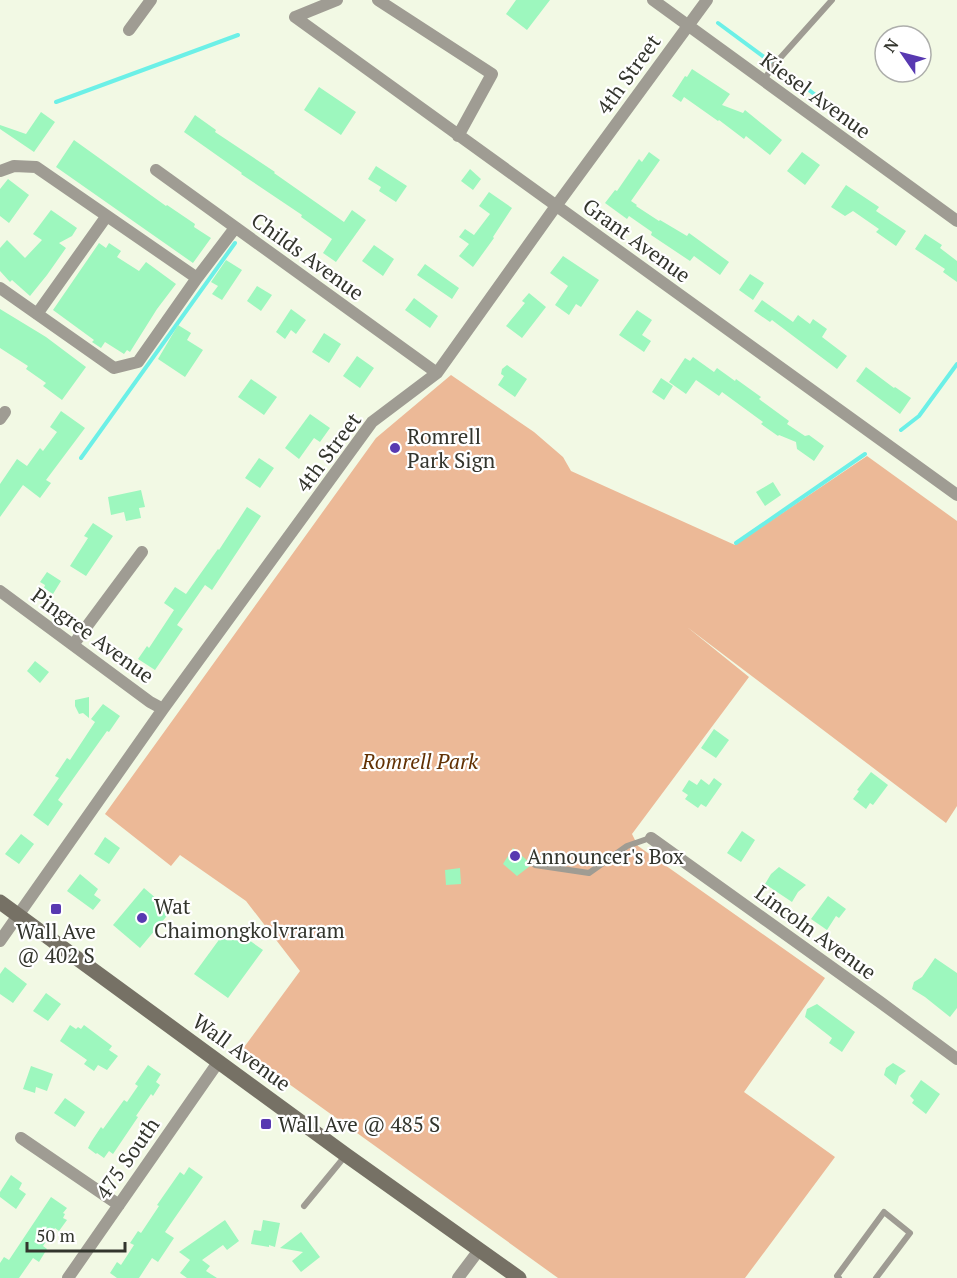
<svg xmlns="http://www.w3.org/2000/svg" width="957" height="1278" font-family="'PT Serif',serif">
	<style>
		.green { fill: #ecb997 }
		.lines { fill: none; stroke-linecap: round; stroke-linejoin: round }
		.stream { stroke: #6cf0e7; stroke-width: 4 }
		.building { fill: #9df7be }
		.service { stroke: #9f9c93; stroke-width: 6 }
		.minor { stroke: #9f9c93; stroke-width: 12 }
		.secondary { stroke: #767165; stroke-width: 15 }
		.poi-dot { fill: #5839b1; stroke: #fff; stroke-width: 2 }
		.labels { text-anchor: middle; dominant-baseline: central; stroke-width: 4.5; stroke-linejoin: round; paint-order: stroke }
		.street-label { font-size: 21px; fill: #33352d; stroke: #fff }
		.poi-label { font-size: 21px; fill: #33352d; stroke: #fff; text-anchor: start }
		.park-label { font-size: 21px; font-style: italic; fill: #623104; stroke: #fff }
	</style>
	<rect width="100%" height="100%" fill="#f2f9e4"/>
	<path class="green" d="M451,375L534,432L563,457L571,471L735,545L867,456L957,521V806L946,823L687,627L749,677L632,834L638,846L825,978L744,1092L835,1157L745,1278H558L242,1050L300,971L246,901L180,855L171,866L105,814L376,438Z"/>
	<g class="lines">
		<path class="stream" d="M718,23L821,99
			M56,102L238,35
			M901,430L919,416L957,364
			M81,458L235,243
			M736,543L865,454"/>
	</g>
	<path class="building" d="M516,0H550L527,30L506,14Z
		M692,69L730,94L722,105L743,113L745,110L782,140L770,155L746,136L744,139L719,120L718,121L684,97L681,102L672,96L685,76L687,77Z
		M319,87L356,112L341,135L304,110Z
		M41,112L55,122L34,152L0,129V125L26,134Z
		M195,115L216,130L215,132L275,172L274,173L344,222L352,210L366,220L336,262L323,253L332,239L301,217L302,215L241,174L242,173L184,132Z
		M74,140L166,206L167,205L195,224L194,227L211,238L193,263L56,167Z
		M649,152L660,160L631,201L637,205L636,206L659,221L660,220L687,236L689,233L729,262L720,275L694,256L690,261L651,235L652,232L629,216L627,219L605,203L615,190L617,191L639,159L642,162Z
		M802,152L820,165L805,185L787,171Z
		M376,166L407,186L396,202L379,191L381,187L368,179Z
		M470,169L481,179L473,190L461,181Z
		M8,179L29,195L9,223L0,216V189Z
		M846,185L879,207L876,211L906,231L896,246L876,232L879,229L853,211L845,216L831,207Z
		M489,192L512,208L493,237L494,238L473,267L459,256L469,244L459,237L465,229L474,235L490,214L479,206Z
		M51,210L77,228L72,236L59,243L66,248L47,275L30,296L12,280L10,282L0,271V248L7,240L25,258L42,240L33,234Z
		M925,234L942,245L940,248L957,261V282L943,272L945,269L915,249Z
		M99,243L106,248L109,243L121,251L117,257L139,271L146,262L176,284L157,309L130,352L127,350L124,354L105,342L101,348L92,342L94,340L53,310Z
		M374,245L394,259L383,276L362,261Z
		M563,256L599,280L581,307L576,304L569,315L555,305L568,286L550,273Z
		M226,260L242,270L222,300L212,294L218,286L211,282Z
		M425,264L459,288L452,299L417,275Z
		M750,274L764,283L753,300L739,290Z
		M257,286L272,295L261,311L247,301Z
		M529,293L546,307L522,338L506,326L525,303L522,301Z
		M414,298L438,316L430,328L405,310Z
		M762,300L793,322L798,315L810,324L813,319L827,329L822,337L847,356L837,369L772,320L770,322L754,311Z
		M0,309L46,337L86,367L62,400L43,386L46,383L26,369L28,366L0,348Z
		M291,309L306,320L296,334L291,330L285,339L276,332Z
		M637,310L652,320L642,335L651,341L644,352L619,335Z
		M178,325L191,333L187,340L203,350L185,377L158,359Z
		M324,333L341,344L329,363L312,352Z
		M357,356L374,368L360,388L343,376Z
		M693,357L714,372L717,368L735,381L736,379L761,397L759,399L789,421L787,424L805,436L809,435L824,446L814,461L797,449L796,442L779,435L778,436L761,424L763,422L722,392L719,396L696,380L686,394L669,382L685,358L690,361Z
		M507,365L527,379L515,397L498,385L504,376L501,374L502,369Z
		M866,367L894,388L895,387L911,398L900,414L856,381Z
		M661,378L673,386L664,400L652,392Z
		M251,379L277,397L264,415L238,397Z
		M61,411L85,428L46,480L51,483L40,498L23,485L0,517V484L17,459L27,466L40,448L43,451L57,432L50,427Z
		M310,414L330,428L320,442L314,438L299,459L285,448Z
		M259,458L274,468L260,488L245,478Z
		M773,482L781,495L765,506L756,492Z
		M141,490L145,507L139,508L141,518L126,521L124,512L111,515L108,497Z
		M247,507L261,516L212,590L205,585L177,625L183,629L155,670L138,659L147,646L149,648L174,610L164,603L175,587L186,594L218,549L219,550Z
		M93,523L113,536L86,576L70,566L88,538L84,536Z
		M47,572L61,581L53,594L44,588L45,585L40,582Z
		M35,661L49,672L40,683L27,671Z
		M89,697V718L83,713L79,714L75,706V700Z
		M103,704L120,716L109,732L107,731L58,800L63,804L48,826L33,815L59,778L55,776L67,758L70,760L95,722L91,719Z
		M714,729L729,740L716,758L701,748Z
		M871,772L888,785L873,805L870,803L866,809L853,799L859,791L857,790Z
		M714,778L722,784L706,807L701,804L698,808L685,799L688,795L682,791L689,780L697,785L701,779L709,785Z
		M742,831L755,840L741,862L727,853Z
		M21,834L34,844L19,864L5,854Z
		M105,837L120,848L109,864L94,854Z
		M513,848L530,863V866L517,876L503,864Z
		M779,867L806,885L798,892L792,902L765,884L771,874Z
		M460,868L461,884L446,885L445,870Z
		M80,874L98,889L94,895L101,900L93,910L67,891Z
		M144,888L171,911L140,948L113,925Z
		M828,896L846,909L839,918L836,916L827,930L811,919Z
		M229,926L263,950L228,998L194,974Z
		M935,958L957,973V1008L950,1017L925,997L912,989L914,982L922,977Z
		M5,967L27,984L13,1003L0,994V974Z
		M46,993L61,1004L48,1021L33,1011Z
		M817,1004L855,1032L842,1052L829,1043L832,1038L805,1017L807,1009Z
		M70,1025L76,1029L78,1027L81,1029L84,1025L112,1046L109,1050L118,1056L107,1070L98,1065L94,1071L84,1064L87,1060L60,1041Z
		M893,1063L906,1071L899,1076L896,1085L884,1075L886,1068Z
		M148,1065L161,1074L156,1082L160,1085L153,1096L151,1094L136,1116L138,1117L113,1154L109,1151L104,1158L97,1153L96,1154L88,1148L91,1142L101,1127L103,1129L124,1100L127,1102L138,1086L135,1084Z
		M31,1066L53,1074L47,1091L36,1087L35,1093L23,1089Z
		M921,1080L940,1094L926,1114L912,1103L914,1100L910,1096Z
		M65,1098L85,1112L75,1127L54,1113Z
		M189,1167L203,1177L165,1232L174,1238L158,1262L152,1258L139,1278H117L110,1273L117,1262L121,1265L134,1245L130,1243L138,1231L141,1233L159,1206L157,1205L180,1172L184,1175Z
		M11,1175L22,1183L19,1189L26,1194L16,1209L0,1197V1192Z
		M51,1197L67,1208L63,1213L65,1214L63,1218L67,1220L59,1231L55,1228L43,1246L47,1249L39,1262L33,1258L19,1278H0V1263L4,1257L9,1260Z
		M225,1220L239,1241L227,1250L223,1245L202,1260L210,1266L206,1271L217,1278H187L180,1273L190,1260L179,1252Z
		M263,1220L280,1223L275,1247L269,1245V1247L251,1244L254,1230L261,1231Z
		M301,1232L320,1257L301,1272L292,1261L303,1252L280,1248Z"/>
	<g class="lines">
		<path class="service" d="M764,80L773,66L832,0
			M535,865L589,873L627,846L650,838
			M304,1206L346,1155
			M839,1278L837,1276L884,1212L910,1233L876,1278"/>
		<path class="minor" d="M378,0L492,74L458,136
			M653,0L957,221
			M295,17L957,495
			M295,17L337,0
			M129,30L151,0
			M156,170L437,373
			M0,171L14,166L36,167L197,278
			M0,288L114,368L138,362L197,278L235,228
			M37,314L106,217
			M0,419L5,412
			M0,591L150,702L163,709
			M73,645L142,552
			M651,838L880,1002L957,1059
			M0,941L163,709L372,422L437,373L556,206L707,0
			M21,1138L119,1205
			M68,1278L219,1061
			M458,1278L479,1250"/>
		<path class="secondary" d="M0,902L346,1155L519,1278"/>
	</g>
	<g class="poi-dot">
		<circle cx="395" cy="448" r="6"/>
		<circle cx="515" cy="856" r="6"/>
		<rect x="50" y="903" width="12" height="12" rx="3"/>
		<circle cx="142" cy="918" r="6"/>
		<rect x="260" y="1118" width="12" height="12" rx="3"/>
	</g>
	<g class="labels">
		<g class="street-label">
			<text transform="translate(628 74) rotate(-54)">4th Street</text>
			<text transform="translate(816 95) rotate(36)">Kiesel Avenue</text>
			<text transform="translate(637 240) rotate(36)">Grant Avenue</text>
			<text transform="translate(308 256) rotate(36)">Childs Avenue</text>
			<text transform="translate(328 452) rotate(-53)">4th Street</text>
			<text transform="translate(93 635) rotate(36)">Pingree Avenue</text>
			<text transform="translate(816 932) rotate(36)">Lincoln Avenue</text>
			<text transform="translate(242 1052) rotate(36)">Wall Avenue</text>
			<text transform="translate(127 1158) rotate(-55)">475 South</text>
		</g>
		<g class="poi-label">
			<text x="407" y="436">Romrell<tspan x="407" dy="24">Park Sign</tspan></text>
			<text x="527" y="856">Announcer's Box</text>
			<text x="154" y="906">Wat<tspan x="154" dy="24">Chaimongkolvraram</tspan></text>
			<text x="56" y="931" text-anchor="middle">Wall Ave<tspan x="56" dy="24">@ 402 S</tspan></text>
			<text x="278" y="1124">Wall Ave @ 485 S</text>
		</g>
		<g class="park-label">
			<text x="420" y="761">Romrell Park</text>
		</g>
	</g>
	<g transform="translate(903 54) rotate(305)"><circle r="28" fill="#ffffff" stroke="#adaeab" stroke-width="1.5"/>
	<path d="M0-4.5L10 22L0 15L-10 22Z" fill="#5839b1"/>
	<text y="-9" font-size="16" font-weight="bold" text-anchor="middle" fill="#33352d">N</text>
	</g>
	<path d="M27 1242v9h98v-9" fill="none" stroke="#33352d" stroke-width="3"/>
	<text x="36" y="1242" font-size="18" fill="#33352d" stroke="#ffffff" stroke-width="4.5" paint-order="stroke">50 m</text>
</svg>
